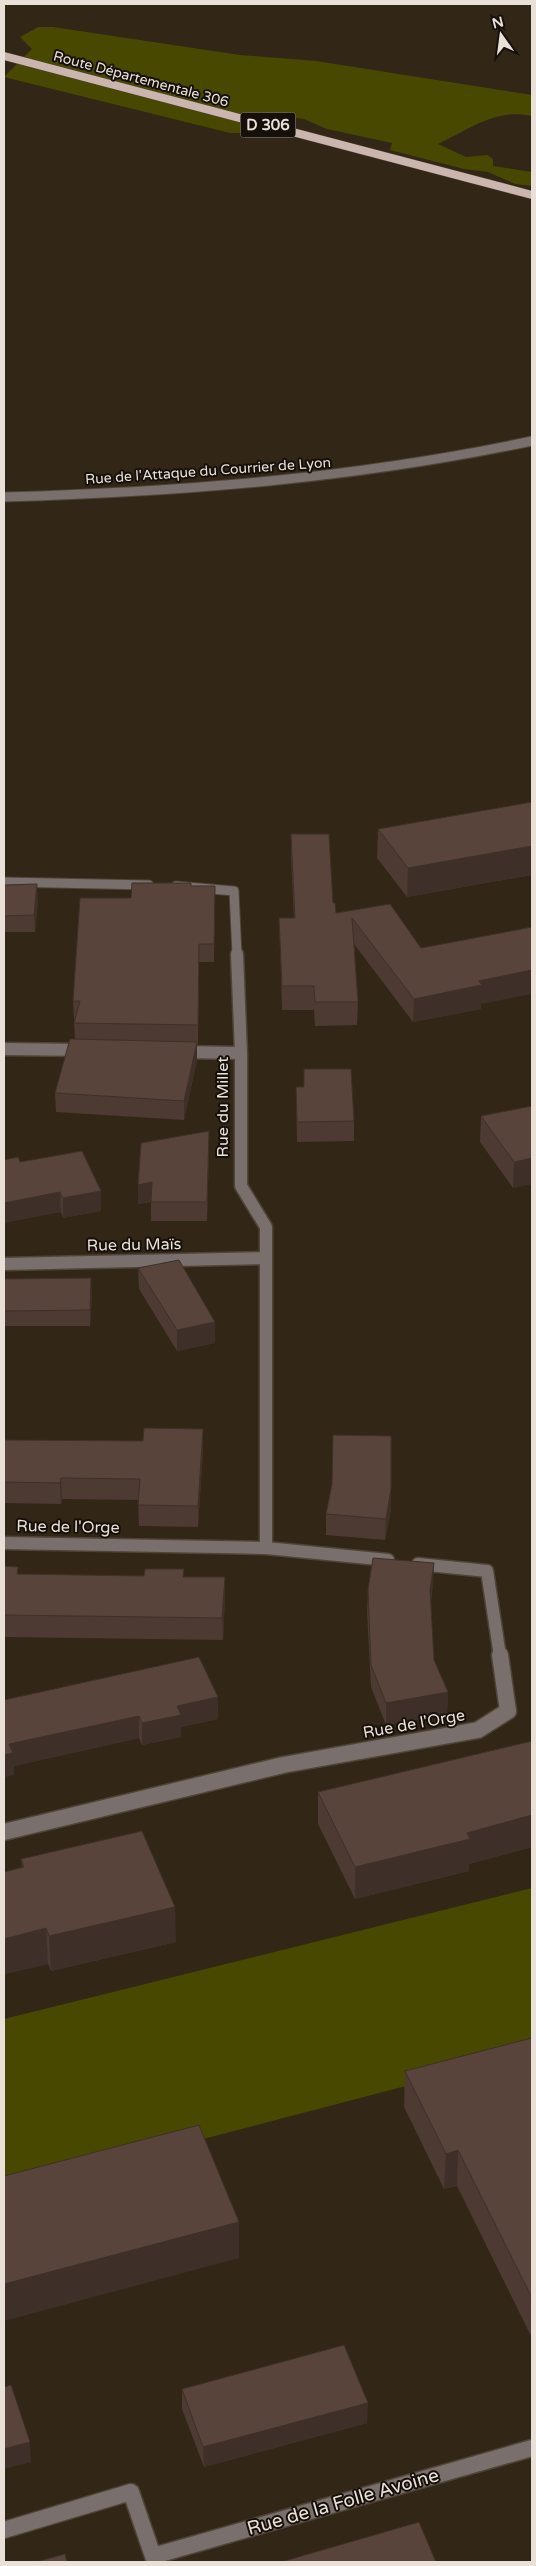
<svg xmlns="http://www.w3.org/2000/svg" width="536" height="2566" font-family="'Varela Round',sans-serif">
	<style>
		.green { fill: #484801 }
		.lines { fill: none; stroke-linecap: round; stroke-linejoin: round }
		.minor-far2-casing { stroke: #4f4436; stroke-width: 11 }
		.minor-far1-casing { stroke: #4f4436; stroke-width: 15 }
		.minor-casing { stroke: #4f4436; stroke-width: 19 }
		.major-casing { stroke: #4f4436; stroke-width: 9 }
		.minor-far2 { stroke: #796f6c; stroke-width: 9 }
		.minor-far1 { stroke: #796f6c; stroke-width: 12 }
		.minor { stroke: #796f6c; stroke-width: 16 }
		.major { stroke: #cbb5af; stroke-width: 8 }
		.wall { fill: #4c3a33 }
		.shaded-wall { fill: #3e3029 }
		.building { fill: #58443b; stroke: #3e3029 }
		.labels { text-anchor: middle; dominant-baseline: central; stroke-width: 4; stroke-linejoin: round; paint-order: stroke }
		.far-street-label { font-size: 14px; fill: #e9e1d8; stroke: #16100a }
		.shield { fill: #16100a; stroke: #aaa29a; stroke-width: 1 }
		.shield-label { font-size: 15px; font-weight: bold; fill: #e9e1d8 }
		.street-label { font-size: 16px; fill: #e9e1d8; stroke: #16100a }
		.near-street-label { font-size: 19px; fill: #e9e1d8; stroke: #16100a }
	</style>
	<rect width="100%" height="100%" fill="#322617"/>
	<path class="green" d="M38,27H53L240,55L316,61L532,95V116C496,108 470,129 438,144L466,157L487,155L493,159V166L532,172V186L515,184L488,172L464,169L390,150L392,143L327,129L304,119L270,115L251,117V133H230L4,77L32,49L20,37Z
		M532,1888V2053L4,2191V2019Z"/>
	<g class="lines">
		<g class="minor-far2-casing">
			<path id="minor-far2" d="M4,497C182,492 357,478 532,441
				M4,882L149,885
				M176,886L234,891L237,955"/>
		</g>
		<g class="minor-far1-casing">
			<path id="minor-far1" d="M237,954L241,1053V1186L266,1227V1548
				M4,1049L84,1050
				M181,1052L241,1053
				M4,1264L265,1258
				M4,1543L266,1548L388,1560
				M418,1564L487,1571L500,1656"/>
		</g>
		<g class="minor-casing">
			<path id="minor" d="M4,1832L283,1765L478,1730L508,1711L500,1655
				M4,2530L131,2492L155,2562
				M153,2556L532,2448"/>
		</g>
		<g class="major-casing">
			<path id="major" d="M4,56L532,195"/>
		</g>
		<use href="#minor-far2" class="minor-far2"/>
		<use href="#minor-far1" class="minor-far1"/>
		<use href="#minor" class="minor"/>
		<use href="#major" class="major"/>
	</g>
	<path class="wall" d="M532,802V875L407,897L377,858L378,829Z
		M291,834L333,903L336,913L390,904L421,948L481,1004V1009L413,1022L354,944L358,1002L357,1025L315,1026L314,1010H282L279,918H294L291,857Z
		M4,885L38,901L35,932H4Z
		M191,886H215L214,962H199L198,1044H197V1060L184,1120L56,1112L55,1093L75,1040L74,1023L75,1020H74L73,1001L131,898Z
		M296,1087L354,1121V1141L297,1142Z
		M532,1106L513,1188L480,1142L481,1116Z
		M209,1150L207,1221H151V1202L138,1204Z
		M20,1162L101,1191V1211L63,1218L61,1212Z
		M138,1268L215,1322V1343L177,1351L139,1289Z
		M4,1279L92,1294L90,1326H4Z
		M203,1429V1450L198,1527L139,1526L138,1500L62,1499L61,1504L4,1503V1440L143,1441Z
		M391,1489V1510L385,1540L326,1535V1514Z
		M4,1566L18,1567V1574L184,1577L225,1599L223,1640L4,1637Z
		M433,1585L431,1602L434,1660L448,1692L447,1714L386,1725L371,1687L367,1611L368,1589Z
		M218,1697V1719L181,1727V1737L142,1745L139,1738L14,1766V1775L4,1700Z
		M532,1741V1847L469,1864V1871L355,1899L318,1824V1792Z
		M21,1859L176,1942L51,1971L48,1964L4,1974V1872L22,1867Z
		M532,2038V2338L457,2186L444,2189L404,2107L405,2071Z
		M182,2389L367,2423L204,2467L182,2409Z"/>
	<path class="shaded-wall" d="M532,846V875L407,897L408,868Z
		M37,884L38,901L35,932L34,915Z
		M199,944V962L198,1044V1025Z
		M532,970V994L481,1004V1009L413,1022L414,999L479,981Z
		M197,1042V1060L184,1120V1101Z
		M209,1131V1150L207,1221V1202Z
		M532,1158V1184L513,1188L514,1162Z
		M152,1182V1201L138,1204V1185Z
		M101,1191V1211L63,1218V1198Z
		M60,1192L61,1212L4,1223V1203Z
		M91,1278L92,1294L90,1326V1310Z
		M215,1322V1343L177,1351V1330Z
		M203,1429V1450L198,1527V1506Z
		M61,1478L62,1499L61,1504L60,1483Z
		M391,1489V1510L385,1540L386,1519Z
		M434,1563L433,1585L429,1611L430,1590Z
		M225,1577V1599L223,1640L222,1618Z
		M448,1692L447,1714L386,1725V1703Z
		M218,1697V1719L181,1727V1737L142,1745V1723L177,1706Z
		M139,1716V1738L14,1766V1775L4,1777V1755L9,1744Z
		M532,1815V1847L469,1864V1871L355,1899V1867L467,1833Z
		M175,1907L176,1942L51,1971L49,1936Z
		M46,1928L48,1964L4,1974V1939Z
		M458,2150L457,2186L444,2189L446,2154Z
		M239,2222V2258L4,2321V2284Z
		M368,2403L367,2423L204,2467L203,2447Z
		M30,2442L31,2462L4,2469V2449Z"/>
	<path class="building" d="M532,802V846L408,868L378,829Z
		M291,834H329L333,903H335L336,913L390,904L421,948L532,927V970L479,981L482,985L414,999L352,918L358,1002H315L314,986H282L279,918H295Z
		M132,883H191V886H215L214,944H199L198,1025L74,1023L80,1001H73L80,898H131Z
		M37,884L34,915L4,916V885Z
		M70,1039L197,1042L184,1101L55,1093Z
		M304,1069H351L354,1121L297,1122L296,1087H304Z
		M532,1106V1158L514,1162L481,1116Z
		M209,1131L207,1202H151L152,1182L138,1185L141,1143Z
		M82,1151L101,1191L63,1198L60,1192L4,1203V1160L18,1157L20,1162Z
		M179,1260L215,1322L177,1330L138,1268Z
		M91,1278L90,1310L4,1311V1279Z
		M144,1428L203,1429L198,1506L138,1505L140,1479L61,1478L60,1483L4,1482V1440L143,1441Z
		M333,1435L391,1436V1489L386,1519L326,1514L332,1484Z
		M373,1558L434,1563L430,1590L434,1660L448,1692L386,1703L371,1665L368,1589Z
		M4,1566L18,1567L17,1574L144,1576L145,1569H184L183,1577H225L222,1618L4,1615Z
		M199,1657L218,1697L177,1706L181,1715L142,1723L139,1716L9,1744L13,1753L4,1755V1700Z
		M532,1741V1815L467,1833L470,1839L355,1867L318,1792Z
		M142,1831L175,1907L49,1936L46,1928L4,1939V1872L24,1867L21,1859Z
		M532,2038V2298L458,2150L446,2154L405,2071Z
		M199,2125L239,2222L4,2284V2176Z
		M344,2345L368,2403L203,2447L182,2389Z
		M11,2385L30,2442L4,2449V2387Z
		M419,2522L436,2562H281Z
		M65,2554L67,2562H36Z"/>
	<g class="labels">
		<g class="far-street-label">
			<text transform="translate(141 79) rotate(15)">Route Départementale 306</text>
			<text transform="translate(208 471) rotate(-4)">Rue de l'Attaque du Courrier de Lyon</text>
		</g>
		<rect class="shield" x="240.5" y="112.5" width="55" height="25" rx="4"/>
		<g class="shield-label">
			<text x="268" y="125">D 306</text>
		</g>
		<g class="street-label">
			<text transform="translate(223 1107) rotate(-90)">Rue du Millet</text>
			<text transform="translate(134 1245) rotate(-1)">Rue du Maïs</text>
			<text transform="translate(68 1527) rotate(1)">Rue de l'Orge</text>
			<text transform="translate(414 1724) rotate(-10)">Rue de l'Orge</text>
		</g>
		<g class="near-street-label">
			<text transform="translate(343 2502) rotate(-16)">Rue de la Folle Avoine</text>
		</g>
	</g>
	<rect width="536" height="2566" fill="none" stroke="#e9e1d8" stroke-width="10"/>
	<g transform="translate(501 35) rotate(346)" stroke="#16100a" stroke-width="4" paint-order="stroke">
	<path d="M0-4L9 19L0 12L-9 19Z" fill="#e9e1d8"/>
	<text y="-8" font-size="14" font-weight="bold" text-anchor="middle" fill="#e9e1d8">N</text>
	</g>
</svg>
